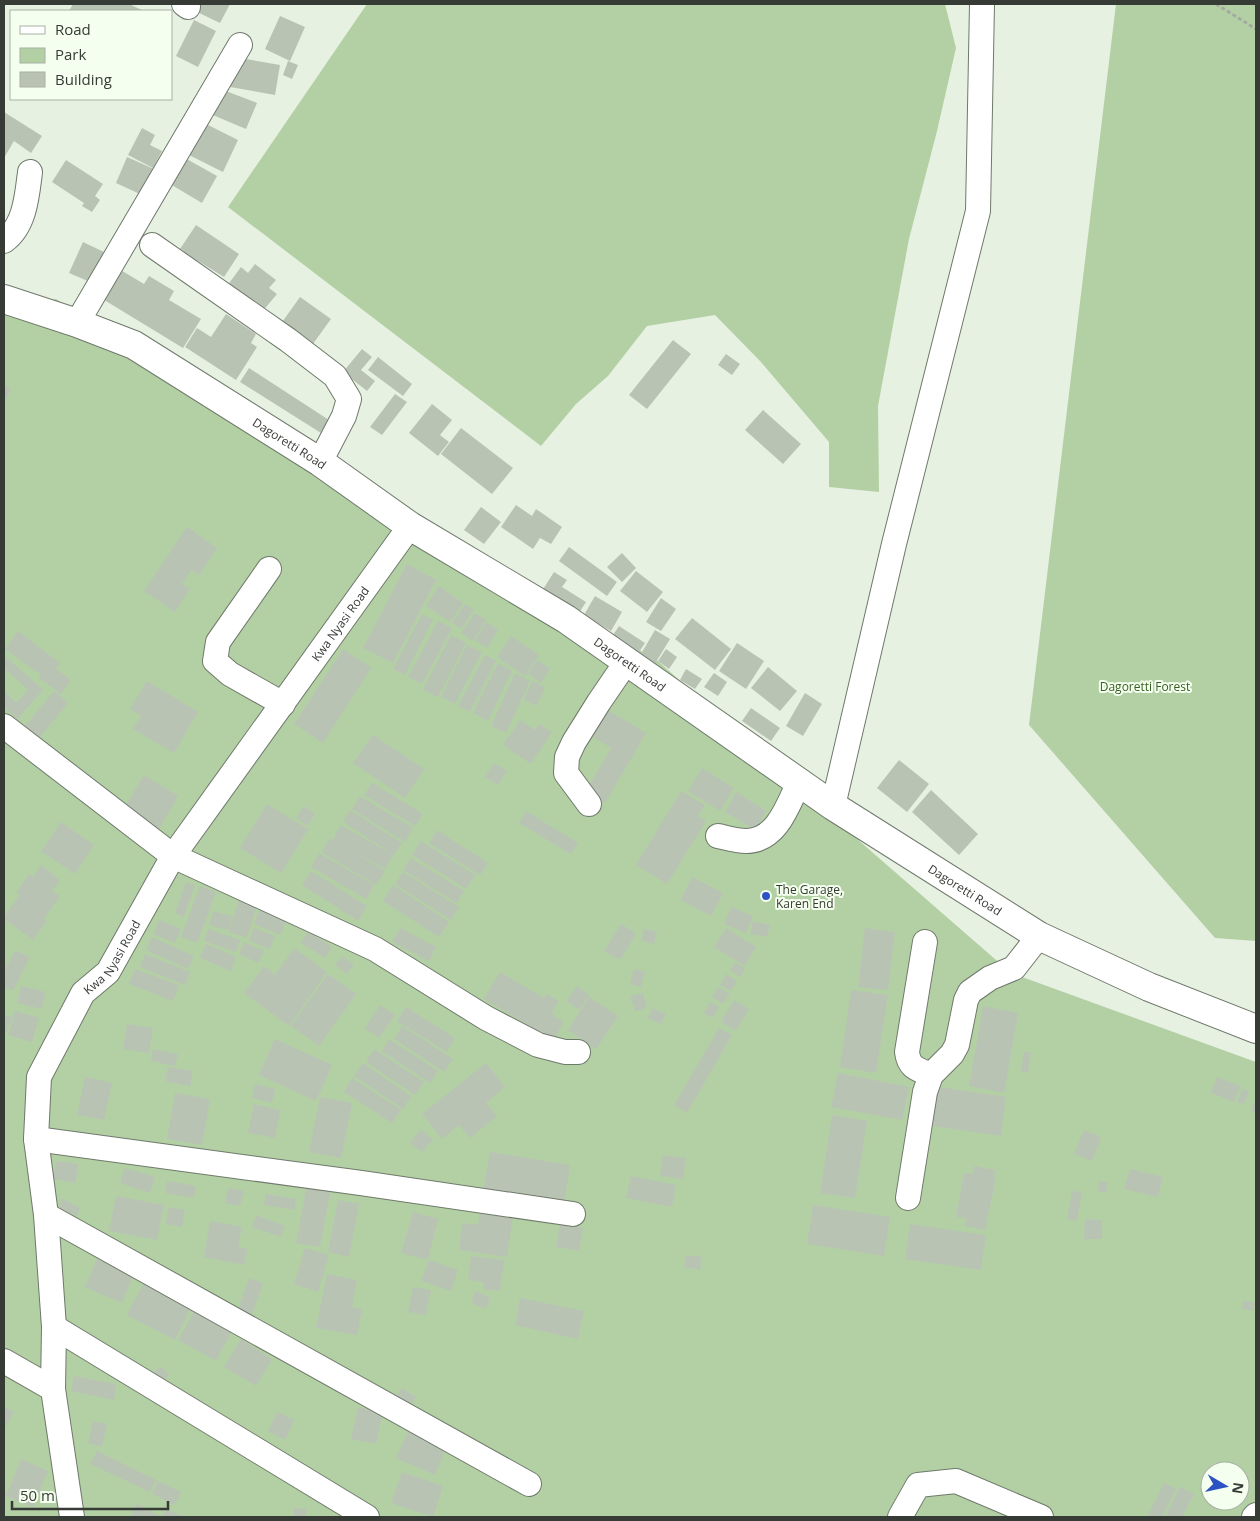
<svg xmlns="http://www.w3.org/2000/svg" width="1260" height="1521" font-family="'Open Sans',sans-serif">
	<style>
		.green { fill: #b3d0a5; fill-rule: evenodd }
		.building { fill: #b9c3b4 }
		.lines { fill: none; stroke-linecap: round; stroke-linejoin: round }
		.minor-casing { stroke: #6f796b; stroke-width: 26 }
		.major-casing { stroke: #6f796b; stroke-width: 30 }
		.path { stroke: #a3ab9f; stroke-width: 3; stroke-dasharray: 4 2.5; stroke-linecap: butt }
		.minor { stroke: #fff; stroke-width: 24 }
		.major { stroke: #fff; stroke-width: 28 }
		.poi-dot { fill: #2d52c1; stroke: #f4ffef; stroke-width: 2 }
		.labels { text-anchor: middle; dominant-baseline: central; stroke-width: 4; stroke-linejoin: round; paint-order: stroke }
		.street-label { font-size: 12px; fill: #373b35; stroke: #f4ffef }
		.park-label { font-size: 12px; fill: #375d21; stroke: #f4ffef }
		.poi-label { font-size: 12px; fill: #373b35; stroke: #f4ffef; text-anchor: start }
	</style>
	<rect width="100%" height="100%" fill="#e7f1e2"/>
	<path class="green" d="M367,4H945L956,48L937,131L909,239L878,406L879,492L829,487V442L760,361L715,315L647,326L608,376L576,404L541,446L228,207Z
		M1116,4H1256V941L1215,938L1029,725Z
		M56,299L298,448L658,661L841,825L1011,973L1256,1062V1517H4V308ZM1210,1471H1240V1501H1210Z"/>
	<path class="building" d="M73,4H129L144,11H69Z
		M199,4H230L220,23L195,11Z
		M280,16L305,27L290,61L265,49Z
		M194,20L216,31L198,67L176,56Z
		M235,57L280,65L275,95L230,87Z
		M288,61L298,65L292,79L283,75Z
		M218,88L257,103L246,129L208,113Z
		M4,112L42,136L31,153L14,141L4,158Z
		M204,123L238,140L223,172L189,155Z
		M142,128L155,135L150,145L162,151L153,168L128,155Z
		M127,157L154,169L142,195L116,183Z
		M185,158L217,176L202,203L170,184Z
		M66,160L103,184L95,196L100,200L92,212L82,206L84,203L52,182Z
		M196,225L239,254L224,277L198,261L194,267L180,257L184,251L180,249Z
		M83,242L104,252L90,282L69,273Z
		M255,264L276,280L269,288L277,294L262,312L227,286L241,267L248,273Z
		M114,266L144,284L149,276L174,291L169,300L201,319L183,348L96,295Z
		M300,297L331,319L310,348L280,325Z
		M226,314L256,334L251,343L257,347L236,380L185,347L197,328L211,337Z
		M673,340L691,354L647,409L629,395Z
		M362,349L372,357L361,370L375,381L367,391L343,372Z
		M726,354L740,364L732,375L718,365Z
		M378,357L412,384L403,396L368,370Z
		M249,368L329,420L321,433L240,382Z
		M4,385L11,389L4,403Z
		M395,394L407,402L382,435L370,427Z
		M432,404L452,420L440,435L449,442L438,456L409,433Z
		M763,410L801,444L783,464L745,430Z
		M461,428L513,468L492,494L441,454Z
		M516,505L532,516L536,509L562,527L551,544L540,538L533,549L501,527Z
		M481,507L501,522L484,544L464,530Z
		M187,527L217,548L199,575L191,570L182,584L190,589L175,612L144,591Z
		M569,547L617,582L607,596L559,561Z
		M622,553L636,568L622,582L607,567Z
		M407,564L436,580L393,663L363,648Z
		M636,571L663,592L647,612L620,591Z
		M554,572L567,580L562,587L586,602L577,616L540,594Z
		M439,586L463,603L450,622L426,606Z
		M595,596L622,612L611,631L584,615Z
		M661,598L676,609L661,631L646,622Z
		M465,604L474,610L461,629L452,623Z
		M475,613L486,620L473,641L461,633Z
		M422,614L433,620L405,675L393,669Z
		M692,618L731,649L715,670L675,639Z
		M438,621L452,628L422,684L408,677Z
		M487,622L498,630L487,648L475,640Z
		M619,626L645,643L639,652L613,635Z
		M655,630L670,639L653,667L638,659Z
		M18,631L60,663L56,669L71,680L61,694L39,678L41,675L5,649Z
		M451,635L466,643L438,697L423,690Z
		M511,636L539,655L525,676L497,657Z
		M737,643L764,661L746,689L719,671Z
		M467,645L482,652L455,704L441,697Z
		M343,649L371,668L323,743L294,724Z
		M666,649L677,657L669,669L658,661Z
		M4,655L43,690L17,719L4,707V691L16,703L28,690L4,668Z
		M485,655L496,661L470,712L458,706Z
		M537,660L550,669L541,683L528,674Z
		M498,663L512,671L488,721L473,713Z
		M768,667L797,691L780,711L751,688Z
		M686,669L702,679L695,689L680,680Z
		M515,673L530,681L506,733L491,726Z
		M714,673L727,682L718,696L704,687Z
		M147,681L198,712L174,753L133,729L141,716L130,709Z
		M532,681L545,687L537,706L524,700Z
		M54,691L68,703L35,743L21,731Z
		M805,693L822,704L803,736L786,726Z
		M601,706L646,733L605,803L586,791L611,748L586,733Z
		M751,708L780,728L771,741L742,721Z
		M520,720L535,730L539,724L552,732L531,764L503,745Z
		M373,735L424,769L405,798L353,763Z
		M899,760L929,784L907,812L877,788Z
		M494,763L507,771L498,785L485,777Z
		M702,768L734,788L720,811L688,791Z
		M144,775L178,796L158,831L123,810Z
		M372,783L423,814L415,826L364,795Z
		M931,790L978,834L959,855L912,812Z
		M681,791L705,805L698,816L706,821L667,884L636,865Z
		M736,792L766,811L755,830L725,812Z
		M360,796L413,828L405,842L352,809Z
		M267,804L308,829L281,873L240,848Z
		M304,806L315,814L307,826L296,818Z
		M350,810L402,843L394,855L343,822Z
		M526,811L578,843L571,854L519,823Z
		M61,822L94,845L75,874L41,851Z
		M341,825L393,855L385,869L347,848L385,871L376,885L322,852L330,838L333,840Z
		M437,830L488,863L480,875L429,843Z
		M421,841L475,875L466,889L412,855Z
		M319,853L374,885L366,899L311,867Z
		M411,858L464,891L457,903L403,870Z
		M41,865L60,880L52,891L60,896L44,918L47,921L33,940L4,919V917L20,894L16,892L29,874L33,877Z
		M311,871L367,906L358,921L302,885Z
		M403,872L459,907L451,920L395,884Z
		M692,877L723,893L711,916L681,900Z
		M186,882L195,885L184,917L175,913Z
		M393,885L449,922L439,937L383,901Z
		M200,886L216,892L197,943L181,937Z
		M239,900L257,906L247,938L228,932Z
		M731,907L753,916L746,933L724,924Z
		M260,908L287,919L280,935L254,924Z
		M213,911L232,916L228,930L209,925Z
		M159,920L181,929L175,943L153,934Z
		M753,921L770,925L767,937L750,934Z
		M621,924L636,934L620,960L604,951Z
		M254,928L275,936L270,949L249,941Z
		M400,928L436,947L429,961L392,942Z
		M726,928L756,947L745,966L714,947Z
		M865,928L895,932L888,990L858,987Z
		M208,929L240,940L236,952L204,941Z
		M644,929L657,932L654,944L641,941Z
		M308,931L332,947L325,958L301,943Z
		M152,937L194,956L188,969L146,950Z
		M244,942L264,951L258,963L239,954Z
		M206,944L236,957L231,971L200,958Z
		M294,948L327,972L289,1026L244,993L264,966L275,975Z
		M15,950L30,957L13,991L4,986V972Z
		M145,954L190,972L185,985L140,967Z
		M342,956L354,965L347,974L335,965Z
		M735,962L745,969L740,977L730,970Z
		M135,969L179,985L173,1001L129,984Z
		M634,969L645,972L641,987L630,984Z
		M500,972L544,998L546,994L559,1001L551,1014L564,1022L554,1039L541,1031L537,1036L525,1029L528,1025L484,999Z
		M328,974L356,994L319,1046L291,1026Z
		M726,974L737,981L731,991L720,985Z
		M21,986L46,992L42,1009L17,1003Z
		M577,986L589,995L579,1010L566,1001Z
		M718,987L730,994L723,1004L712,997Z
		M851,990L888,995L876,1073L840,1067Z
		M643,993L647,1008L635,1011L630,996Z
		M589,997L618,1016L596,1049L568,1030Z
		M734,1000L749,1009L736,1031L721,1022Z
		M710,1002L719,1007L713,1018L704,1013Z
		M380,1005L395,1015L379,1038L365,1028Z
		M983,1006L1018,1013L1004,1093L969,1086Z
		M406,1007L455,1038L447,1052L397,1021Z
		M653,1008L666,1014L660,1024L647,1018Z
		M15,1011L39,1018L32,1042L8,1035Z
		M4,1015L12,1017L7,1032L4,1031Z
		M127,1024L153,1028L149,1053L123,1049Z
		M402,1026L453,1059L444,1072L394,1039Z
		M719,1028L732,1035L687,1113L674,1105Z
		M275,1039L332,1065L316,1101L259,1075Z
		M389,1039L438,1071L430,1083L382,1051Z
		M153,1049L178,1054L175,1066L151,1061Z
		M374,1049L424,1082L415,1095L366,1062Z
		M1024,1052L1031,1053L1028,1073L1021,1072Z
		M363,1063L411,1096L403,1109L354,1076Z
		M486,1063L505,1087L486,1103L497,1116L470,1138L459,1125L442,1139L422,1114Z
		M168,1067L193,1071L190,1086L165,1081Z
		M838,1073L909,1087L902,1120L831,1107Z
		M85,1077L112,1083L104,1120L77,1115Z
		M1217,1077L1240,1086L1234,1102L1211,1093Z
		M352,1078L401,1110L392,1123L344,1092Z
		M255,1084L275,1089L272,1103L252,1098Z
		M932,1086L1006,1097L1001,1136L927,1125Z
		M1242,1089L1249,1091L1244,1104L1237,1102Z
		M175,1093L210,1099L202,1145L167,1139Z
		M320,1097L352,1103L341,1158L309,1152Z
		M1256,1098V1113L1251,1111Z
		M254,1104L280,1110L275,1138L248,1133Z
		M832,1115L867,1121L855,1198L820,1193Z
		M421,1129L433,1139L422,1152L410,1143Z
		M1084,1130L1101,1137L1092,1161L1074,1154Z
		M490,1152L570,1165L564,1204L483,1192Z
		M663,1155L686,1158L683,1179L660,1176Z
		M56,1161L78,1164L76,1183L53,1179Z
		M974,1166L995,1170L994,1178H996L985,1230L965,1226L966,1218L956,1217L964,1173L973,1174Z
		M125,1168L155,1177L150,1193L120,1183Z
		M1130,1169L1163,1177L1158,1197L1124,1189Z
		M631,1176L676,1185L672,1207L626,1198Z
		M167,1181L196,1186L194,1198L165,1193Z
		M1099,1181L1108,1182L1106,1193L1098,1191Z
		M307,1184L331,1189L320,1247L296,1243Z
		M228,1188L244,1191L240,1206L225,1203Z
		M1072,1191L1082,1192L1077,1221L1067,1219Z
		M266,1194L296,1199L294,1210L264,1205Z
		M116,1196L164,1205L157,1240L109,1231Z
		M61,1198L80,1208L76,1217L60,1208Z
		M338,1200L359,1204L349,1257L328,1252Z
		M813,1205L890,1217L884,1256L807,1244Z
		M168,1207L185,1210L182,1227L166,1224Z
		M413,1212L438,1219L428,1260L401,1253Z
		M480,1212L513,1216L507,1257L459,1250L462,1223L478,1225Z
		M256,1215L285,1226L281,1237L252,1227Z
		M1085,1219L1102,1220V1239H1084Z
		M210,1221L242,1227L238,1247L248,1249L244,1265L204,1257Z
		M560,1224L583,1228L579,1251L556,1247Z
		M910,1224L986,1235L981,1270L905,1259Z
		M305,1248L329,1255L318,1292L294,1284Z
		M686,1255L702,1257L700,1270L684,1267Z
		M471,1256L504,1260L500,1291L483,1289L484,1282L468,1280Z
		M97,1259L134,1274L122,1303L85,1287Z
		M429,1260L458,1270L451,1291L421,1281Z
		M327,1274L357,1280L352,1307L362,1309L357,1335L316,1328Z
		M249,1278L263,1283L252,1314L238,1309Z
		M143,1284L191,1308L175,1340L127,1315Z
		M413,1287L431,1290L426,1315L408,1312Z
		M475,1291L490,1297L486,1309L471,1303Z
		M520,1298L584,1311L578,1339L515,1325Z
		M1243,1301L1255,1302L1254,1311L1242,1309Z
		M194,1311L232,1331L216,1361L178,1340Z
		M241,1339L272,1359L256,1386L224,1367Z
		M160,1366L169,1374L163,1381L154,1373Z
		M74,1376L116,1384L114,1400L71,1391Z
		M402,1388L416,1397L411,1405L396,1397Z
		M4,1406L14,1412L4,1430Z
		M358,1407L383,1412L376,1444L351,1439Z
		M277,1412L294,1420L285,1440L268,1431Z
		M93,1421L107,1424L102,1447L88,1443Z
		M409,1429L447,1446L435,1475L396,1458Z
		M97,1451L156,1480L150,1492L90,1464Z
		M21,1459L48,1471L33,1507L6,1496Z
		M402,1472L443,1486L433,1517L391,1503Z
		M158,1481L181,1492L175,1505L152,1494Z
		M1164,1483L1176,1489L1162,1517H1147Z
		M1180,1487L1194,1494L1182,1517H1165Z
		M137,1504L160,1516V1517H131Z
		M294,1508L307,1509L306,1517H294Z
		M166,1509L184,1517H162Z"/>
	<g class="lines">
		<g class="minor-casing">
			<g id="minor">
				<path d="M184,4L188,7"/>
				<path d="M4,241C25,226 27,196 30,172"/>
				<path d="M152,245L288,340L335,376L349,399L344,416L320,462"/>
				<path d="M77,323L240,45"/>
				<path d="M269,569L218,642L215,661L230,674L283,704"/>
				<path d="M4,726L173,856L375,949L486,1018L538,1045L565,1052H578"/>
				<path d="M589,804L566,773L567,757L574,742L599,702L627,661"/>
				<path d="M833,806L894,544L978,211L982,4"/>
				<path d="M718,836C727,838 737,841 746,841C777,841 788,805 799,782"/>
				<path d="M925,942L907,1052C909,1068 917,1069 931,1075"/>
				<path d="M36,1139L361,1183L573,1214"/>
				<path d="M908,1198L925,1092L931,1075L952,1054L957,1045L966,1000L970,992L990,978L1014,968L1039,936"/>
				<path d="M46,1215L529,1484"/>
				<path d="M54,1327L367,1517"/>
				<path d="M4,1361L53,1389"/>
				<path id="s1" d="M72,1517L53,1389L54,1327L46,1215L36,1139L39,1077L83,993L108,972L173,856L410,526"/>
				<path d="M900,1517L918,1485L956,1481L1041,1517"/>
				<path d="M1254,1517L1256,1515"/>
			</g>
		</g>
		<g class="major-casing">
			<g id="major">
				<path id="s2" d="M4,299L77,323L134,345L320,462L410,526L566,619L833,806L1039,936L1149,987L1256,1029"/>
			</g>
		</g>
		<path class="path" d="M1216,4L1256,29"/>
		<use href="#minor" class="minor"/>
		<use href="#major" class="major"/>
	</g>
	<circle class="poi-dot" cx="766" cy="896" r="5"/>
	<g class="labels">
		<g class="street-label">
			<text stroke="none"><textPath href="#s2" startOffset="322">Dagoretti Road</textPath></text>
			<text stroke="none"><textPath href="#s1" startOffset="989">Kwa Nyasi Road</textPath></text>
			<text stroke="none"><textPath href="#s2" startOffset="728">Dagoretti Road</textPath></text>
			<text stroke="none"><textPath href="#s2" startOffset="1132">Dagoretti Road</textPath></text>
			<text stroke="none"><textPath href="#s1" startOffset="584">Kwa Nyasi Road</textPath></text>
		</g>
		<g class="park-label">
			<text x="1145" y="686">Dagoretti Forest</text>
		</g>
		<g class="poi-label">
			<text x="776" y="889">The Garage,<tspan x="776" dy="14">Karen End</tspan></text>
		</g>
	</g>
	<rect width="1260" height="1521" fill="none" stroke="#373b35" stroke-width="10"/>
	<rect x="10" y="10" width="162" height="90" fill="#f4ffef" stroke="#a8b1a5"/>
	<rect x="20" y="26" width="25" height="8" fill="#ffffff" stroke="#a8b1a5"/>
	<text x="55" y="35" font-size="15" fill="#373b35">Road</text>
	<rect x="20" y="48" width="25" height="15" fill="#b3d0a5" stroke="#a8b1a5"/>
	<text x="55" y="60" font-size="15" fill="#373b35">Park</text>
	<rect x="20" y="72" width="25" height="15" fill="#b9c3b4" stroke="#a8b1a5"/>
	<text x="55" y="85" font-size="15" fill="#373b35">Building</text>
	<g transform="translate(1225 1486) rotate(99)"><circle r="24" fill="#f4ffef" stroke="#a8b1a5"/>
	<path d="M0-4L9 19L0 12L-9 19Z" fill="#2d52c1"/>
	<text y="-8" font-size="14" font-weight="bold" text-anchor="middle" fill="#373b35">N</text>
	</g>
	<path d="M12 1501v8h156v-8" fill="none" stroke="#373b35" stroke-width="2.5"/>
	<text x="20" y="1501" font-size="15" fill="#373b35" stroke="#f4ffef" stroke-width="4" paint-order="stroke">50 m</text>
</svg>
